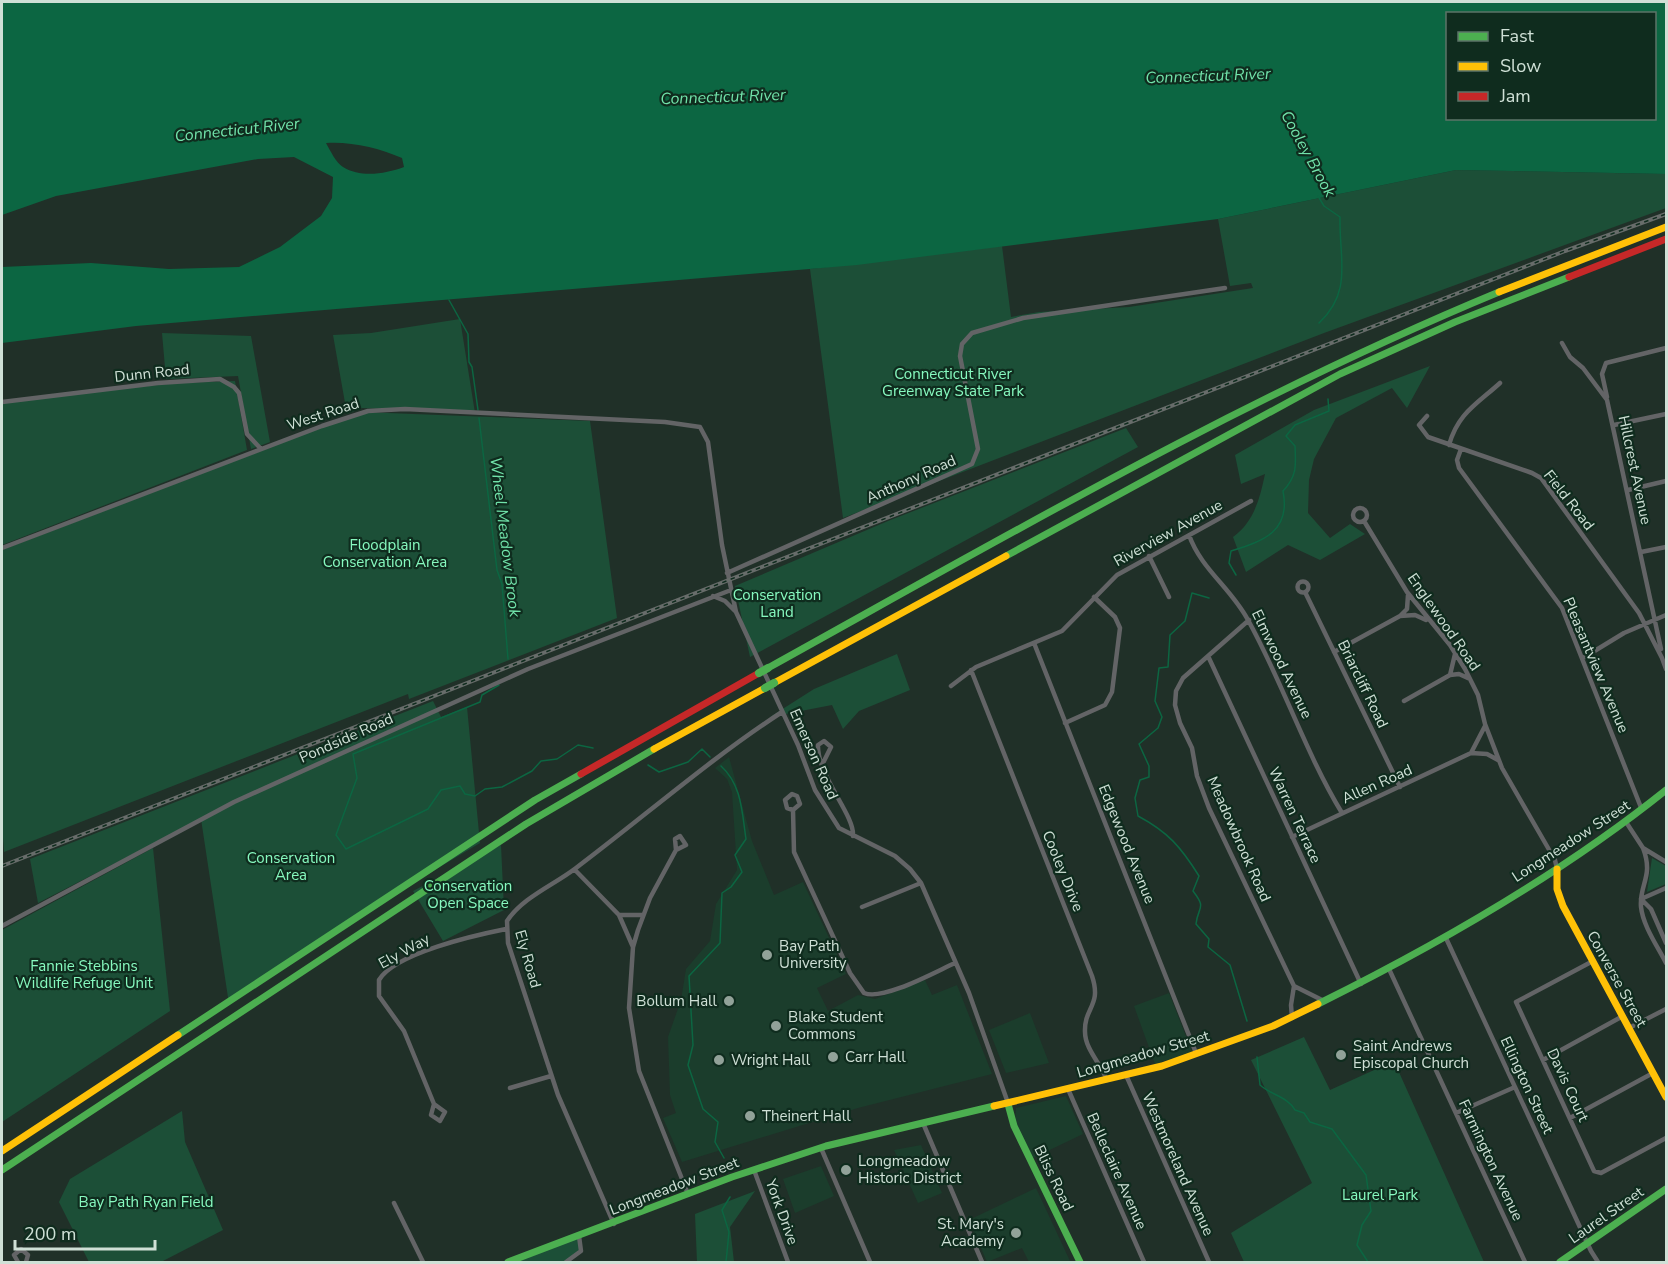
<svg xmlns="http://www.w3.org/2000/svg" width="1668" height="1264" font-family="'Nunito Sans',sans-serif">
	<style>
		.built { fill: #1b3d2c }
		.green { fill: #1c4f37 }
		.water { fill: #0c6642; fill-rule: evenodd }
		.lines { fill: none; stroke-linecap: round; stroke-linejoin: round }
		.stream { stroke: #0c6642; stroke-width: 1.5 }
		.street { stroke: #636466; stroke-width: 4.5 }
		.fast { stroke: #4caf50; stroke-width: 7 }
		.slow { stroke: #ffc107; stroke-width: 7 }
		.jam { stroke: #c62828; stroke-width: 7 }
		.rail-casing { stroke: #676c6a; stroke-width: 4 }
		.rail { stroke: #0f2c1e; stroke-width: 1.5; stroke-dasharray: 4.5; stroke-linecap: butt }
		.fast-bridge { stroke: #4caf50; stroke-width: 8 }
		.poi-dot { fill: #92a299; stroke: #0f2c1e; stroke-width: 2 }
		.labels { text-anchor: middle; dominant-baseline: central; stroke-width: 4.5; stroke-linejoin: round; paint-order: stroke }
		.street-label { font-size: 15px; fill: #cfe0d6; stroke: #0f2c1e }
		.park-label { font-size: 15px; fill: #87f9bf; stroke: #0f2c1e }
		.poi-label { font-size: 15px; fill: #cfe0d6; stroke: #0f2c1e; text-anchor: start }
		.water-label { font-size: 16px; font-style: italic; fill: #71e3aa; stroke: #0f2c1e }
	</style>
	<rect width="100%" height="100%" fill="#203028"/>
	<path class="built" d="M729,757L752,841L774,895L803,882L846,974L817,988L828,1011L858,995L875,999L925,980L932,995L957,985L992,1074L858,1108L682,1162L663,1118L676,1113L670,1095L668,1037L681,1000L686,969L710,941L716,904L737,870L732,792L727,779L715,768Z
		M1169,993L1192,1052L1155,1064L1134,1006Z
		M1030,1013L1049,1063L1006,1073L989,1030Z
		M1066,1096L1083,1134L1033,1158L1015,1122L1016,1108Z
		M921,1145L942,1193L918,1203L894,1150Z
		M821,1166L834,1196L795,1213L783,1179Z
		M1036,1188L1070,1261L1029,1262L1022,1248L987,1262L969,1220Z"/>
	<path class="green" d="M1456,170L1666,174V208L1324,333L843,518L810,269L1002,246L1011,317L1039,312L1129,307L1253,288L1251,283L1230,286L1218,219Z
		M460,319L475,413L362,408L347,414L333,335L371,333Z
		M162,333L251,336L270,442L251,449L238,376L166,379Z
		M1430,366L1407,408L1392,388L1336,418L1314,459L1309,480L1308,513L1330,538L1350,524L1365,534L1320,560L1288,545L1246,572L1233,537C1254,522 1260,498 1265,474L1241,484L1235,455L1314,410Z
		M235,381L247,450L2,545V401L178,383Z
		M362,412L590,421L617,618L409,699L408,694L4,852L2,824V550Z
		M1126,428L1138,447L750,657L735,586L888,521Z
		M897,654L910,690L859,711L843,729L832,705L770,717L814,689Z
		M433,701L441,717L467,707L480,843L393,895L229,1004L201,819L38,903L30,859Z
		M501,845L504,910L443,941L413,891Z
		M153,848L170,1011L2,1122V930Z
		M1652,858L1666,866V884L1647,892Z
		M1304,1037L1330,1090L1394,1061L1484,1262H1244L1231,1233L1312,1183L1251,1060Z
		M182,1111L185,1142L223,1230L161,1262H89L59,1202L70,1179Z
		M755,1191L730,1227L734,1262H697L695,1214Z
		M579,1236L581,1248L566,1262H508Z"/>
	<path class="water" d="M2,2H1666V174L1456,170L1218,219L857,265L136,326L2,343V267L91,263L169,269L239,267L280,247L321,216L332,198L333,177L294,157L258,159L56,196L2,215ZM1448,14H1654V118H1448ZM326,143C349,141 380,148 402,158L404,167C385,174 361,178 343,167C336,163 330,150 326,143Z"/>
	<g class="lines">
		<path class="stream" d="M1318,196L1324,206L1340,217C1339,259 1353,291 1319,323
			M449,300L468,334L469,362L472,367L478,410
			M479,418L497,570L502,584L508,659
			M1236,575L1229,563L1231,551C1264,541 1291,531 1283,491C1297,476 1296,466 1295,446L1286,436L1295,425L1329,411L1328,399
			M1209,598L1192,593L1185,621L1170,635L1168,667L1159,668L1155,701L1162,717L1158,728L1139,744L1149,766V777L1140,780L1135,798L1138,816C1168,832 1181,847 1199,876L1193,891C1207,909 1198,906 1196,924L1209,939L1208,947L1230,965L1247,1021
			M499,685L482,695L480,702L353,754L357,778L336,835L346,849L428,809L441,790L460,786L465,794L475,796L485,789L502,787L532,771L541,761L557,759L578,745L593,748
			M648,765L659,772L688,762L702,749L710,757
			M721,766C742,785 742,813 746,839L735,855L742,872L731,887L722,893L720,943L689,976L693,1045L688,1065L703,1109L718,1122L715,1142L724,1158
			M1257,1057L1260,1085C1271,1095 1288,1097 1295,1110L1304,1113L1310,1122L1332,1129L1366,1175L1371,1211L1362,1225L1357,1245L1368,1262
			M726,1262L729,1232L722,1210L730,1197"/>
		<path class="street" d="M1562,343L1570,357L1583,368L1607,400L1661,649
			M1607,397L1602,374L1606,363L1666,348
			M2,402L158,383L220,379L234,387L239,393L247,434L261,449
			M1427,416L1419,425L1428,437L1532,473L1541,478L1639,613L1662,658
			M1614,425L1666,414
			M1449,445C1458,413 1477,404 1500,383
			M1461,449L1457,460L1459,468L1562,608L1642,810
			M1628,490L1666,481
			M1353 515a7 7 0 1 1 14 0a7 7 0 1 1-14 0Z
			M1364,521L1407,592L1450,645L1465,669L1478,695L1485,724L1502,768L1555,860L1557,869
			M1189,535C1201,569 1231,588 1248,620C1283,683 1305,752 1342,813
			M2,548L322,426L368,411L405,409L665,422L700,427L708,442L722,545L736,612L798,745L815,790L839,828L895,856L910,869L921,883L969,993L1008,1103
			M1641,552L1666,547
			M1149,556L1169,597
			M727,573L972,464L978,449L960,356L962,344L972,333L1023,318L1225,288
			M1297.5 587a5.5 5.5 0 1 1 11 0a5.5 5.5 0 1 1-11 0Z
			M1305,592L1400,787
			M713,596L725,601L735,611
			M1400,616L1415,615L1426,620
			M1249,620L1183,678L1176,691L1175,705L1180,723L1192,748L1197,776L1209,808L1294,986L1324,1001
			M1034,643L1196,1053
			M1334,652L1400,616L1407,609L1408,595
			M1208,656L1361,984
			M1583,658L1624,633L1666,615
			M1662,658L1666,669
			M971,670L1092,976C1102,1006 1084,1007 1085,1032C1085,1049 1101,1064 1107,1080
			M1450,675L1459,674L1470,679
			M951,686L976,667L1062,631L1117,575L1251,501
			M1404,701L1450,675L1455,654
			M1065,723L1105,705L1112,692L1120,628L1115,617L1094,597
			M1471,753L1485,726
			M822,765L831,747L824,741L818,745C817,776 855,815 853,836
			M793,810L787,808L785,800L792,794L797,796L800,804L793,810L794,852L850,973L864,993C883,1001 935,972 955,963
			M1626,822L1643,848L1666,862
			M1292,837L1471,753L1487,754L1498,760
			M1643,848C1654,877 1639,884 1641,907C1643,926 1658,947 1666,963
			M676,850L686,845L680,836L675,839L676,850L650,898L638,930L633,947L629,1008L639,1071L688,1194
			M575,870L619,915L633,947
			M1641,899L1651,909L1666,943
			M1641,899L1666,888
			M862,907L921,883
			M619,915H643
			M2,926L234,802L528,669L731,590
			M1445,936L1591,1251L1598,1262
			M1593,961L1516,1002L1594,1171L1601,1173L1666,1138
			M1389,969L1525,1262
			M1292,1018L1291,1005L1294,986
			M1629,1028L1666,1009
			M1543,1060L1623,1016
			M1126,1075L1209,1262
			M510,1088L551,1076
			M1068,1089L1144,1262
			M434,1104L445,1112L440,1121L431,1115L434,1104L404,1031L379,996V980C395,953 476,935 506,929
			M1456,1113L1515,1087
			M1570,1118L1653,1073
			M923,1123L982,1262
			M821,1148L870,1262
			M754,1170L788,1262
			M394,1203L423,1262
			M614,1224L558,1095L508,943L507,921C523,897 554,885 576,868C645,816 710,759 782,712
			M18,1262L14,1255L21,1249L28,1255L26,1262
			M566,1262L581,1251L579,1236"/>
		<path class="fast" d="M1006,556L1340,374L1455,322L1569,277
			M768,668C1008,535 1245,397 1499,292
			M1318,1004C1439,944 1560,875 1666,790
			M178,1035L535,800L581,774
			M1008,1104L1014,1126L1080,1262
			M2,1170L526,824L654,749
			M508,1262L732,1177L826,1146L994,1106
			M1560,1262L1666,1189"/>
		<path class="slow" d="M1499,292L1666,227
			M774,683L1006,556
			M654,749L765,688
			M1557,869V889L1563,906L1666,1097
			M994,1106L1162,1066L1273,1026L1318,1004
			M2,1151L178,1035"/>
		<path class="jam" d="M1569,277L1666,239
			M581,774L759,673"/>
		<g class="rail-casing">
			<path id="rail" d="M2,866L1565,251L1666,214"/>
		</g>
		<use href="#rail" class="rail"/>
		<path class="fast-bridge" d="M759,673L768,668
			M765,688L774,683"/>
	</g>
	<g class="poi-dot">
		<circle cx="767" cy="955" r="6"/>
		<circle cx="729" cy="1001" r="6"/>
		<circle cx="776" cy="1026" r="6"/>
		<circle cx="1341" cy="1055" r="6"/>
		<circle cx="833" cy="1057" r="6"/>
		<circle cx="719" cy="1060" r="6"/>
		<circle cx="750" cy="1116" r="6"/>
		<circle cx="846" cy="1170" r="6"/>
		<circle cx="1016" cy="1233" r="6"/>
	</g>
	<g class="labels">
		<g class="street-label">
			<text transform="translate(152 373) rotate(-6)">Dunn Road</text>
			<text transform="translate(323 414) rotate(-18)">West Road</text>
			<text transform="translate(1635 470) rotate(78)">Hillcrest Avenue</text>
			<text transform="translate(911 479) rotate(-24)">Anthony Road</text>
			<text transform="translate(1569 500) rotate(52)">Field Road</text>
			<text transform="translate(1168 533) rotate(-29)">Riverview Avenue</text>
			<text transform="translate(1444 622) rotate(55)">Englewood Road</text>
			<text transform="translate(1282 664) rotate(64)">Elmwood Avenue</text>
			<text transform="translate(1596 665) rotate(67)">Pleasantview Avenue</text>
			<text transform="translate(1363 684) rotate(64)">Briarcliff Road</text>
			<text transform="translate(346 738) rotate(-24)">Pondside Road</text>
			<text transform="translate(814 754) rotate(66)">Emerson Road</text>
			<text transform="translate(1377 784) rotate(-24)">Allen Road</text>
			<text transform="translate(1295 815) rotate(65)">Warren Terrace</text>
			<text transform="translate(1239 839) rotate(66)">Meadowbrook Road</text>
			<text transform="translate(1571 841) rotate(-33)">Longmeadow Street</text>
			<text transform="translate(1127 844) rotate(68)">Edgewood Avenue</text>
			<text transform="translate(1063 871) rotate(68)">Cooley Drive</text>
			<text transform="translate(404 951) rotate(-29)">Ely Way</text>
			<text transform="translate(528 959) rotate(74)">Ely Road</text>
			<text transform="translate(1617 979) rotate(61)">Converse Street</text>
			<text transform="translate(1143 1054) rotate(-16)">Longmeadow Street</text>
			<text transform="translate(1527 1085) rotate(65)">Ellington Street</text>
			<text transform="translate(1568 1085) rotate(65)">Davis Court</text>
			<text transform="translate(1491 1160) rotate(65)">Farmington Avenue</text>
			<text transform="translate(1178 1164) rotate(66)">Westmoreland Avenue</text>
			<text transform="translate(1117 1171) rotate(66)">Belleclaire Avenue</text>
			<text transform="translate(1054 1178) rotate(64)">Bliss Road</text>
			<text transform="translate(674 1186) rotate(-21)">Longmeadow Street</text>
			<text transform="translate(782 1212) rotate(70)">York Drive</text>
			<text transform="translate(1606 1215) rotate(-35)">Laurel Street</text>
		</g>
		<g class="park-label">
			<text x="953" y="374">Connecticut River<tspan x="953" dy="17">Greenway State Park</tspan></text>
			<text x="385" y="545">Floodplain<tspan x="385" dy="17">Conservation Area</tspan></text>
			<text x="777" y="595">Conservation<tspan x="777" dy="17">Land</tspan></text>
			<text x="291" y="858">Conservation<tspan x="291" dy="17">Area</tspan></text>
			<text x="468" y="886">Conservation<tspan x="468" dy="17">Open Space</tspan></text>
			<text x="84" y="966">Fannie Stebbins<tspan x="84" dy="17">Wildlife Refuge Unit</tspan></text>
			<text x="1380" y="1195">Laurel Park</text>
			<text x="146" y="1202">Bay Path Ryan Field</text>
		</g>
		<g class="poi-label">
			<text x="779" y="946">Bay Path<tspan x="779" dy="17">University</tspan></text>
			<text x="717" y="1001" text-anchor="end">Bollum Hall</text>
			<text x="788" y="1017">Blake Student<tspan x="788" dy="17">Commons</tspan></text>
			<text x="1353" y="1046">Saint Andrews<tspan x="1353" dy="17">Episcopal Church</tspan></text>
			<text x="845" y="1057">Carr Hall</text>
			<text x="731" y="1060">Wright Hall</text>
			<text x="762" y="1116">Theinert Hall</text>
			<text x="858" y="1161">Longmeadow<tspan x="858" dy="17">Historic District</tspan></text>
			<text x="1004" y="1224" text-anchor="end">St. Mary's<tspan x="1004" dy="17">Academy</tspan></text>
		</g>
		<g class="water-label">
			<text transform="translate(1208 76) rotate(-2)">Connecticut River</text>
			<text transform="translate(723 97) rotate(-2)">Connecticut River</text>
			<text transform="translate(237 130) rotate(-6)">Connecticut River</text>
			<text transform="translate(1308 154) rotate(61)">Cooley Brook</text>
			<text transform="translate(505 537) rotate(83)">Wheel Meadow Brook</text>
		</g>
	</g>
	<rect width="1668" height="1264" fill="none" stroke="#cfe0d6" stroke-width="6"/>
	<rect x="1446" y="12" width="210" height="108" fill="#0f2c1e" stroke="#5c7468" stroke-width="1.5"/>
	<rect x="1458" y="32" width="30" height="9" fill="#4caf50" stroke="#5c7468" stroke-width="1.5"/>
	<text x="1500" y="42" font-size="18" fill="#cfe0d6">Fast</text>
	<rect x="1458" y="62" width="30" height="9" fill="#ffc107" stroke="#5c7468" stroke-width="1.5"/>
	<text x="1500" y="72" font-size="18" fill="#cfe0d6">Slow</text>
	<rect x="1458" y="92" width="30" height="9" fill="#c62828" stroke="#5c7468" stroke-width="1.5"/>
	<text x="1500" y="102" font-size="18" fill="#cfe0d6">Jam</text>
	<path d="M15 1240v9h140v-9" fill="none" stroke="#cfe0d6" stroke-width="3"/>
	<text x="24" y="1240" font-size="18" fill="#cfe0d6" stroke="#0f2c1e" stroke-width="4.5" paint-order="stroke">200 m</text>
</svg>
